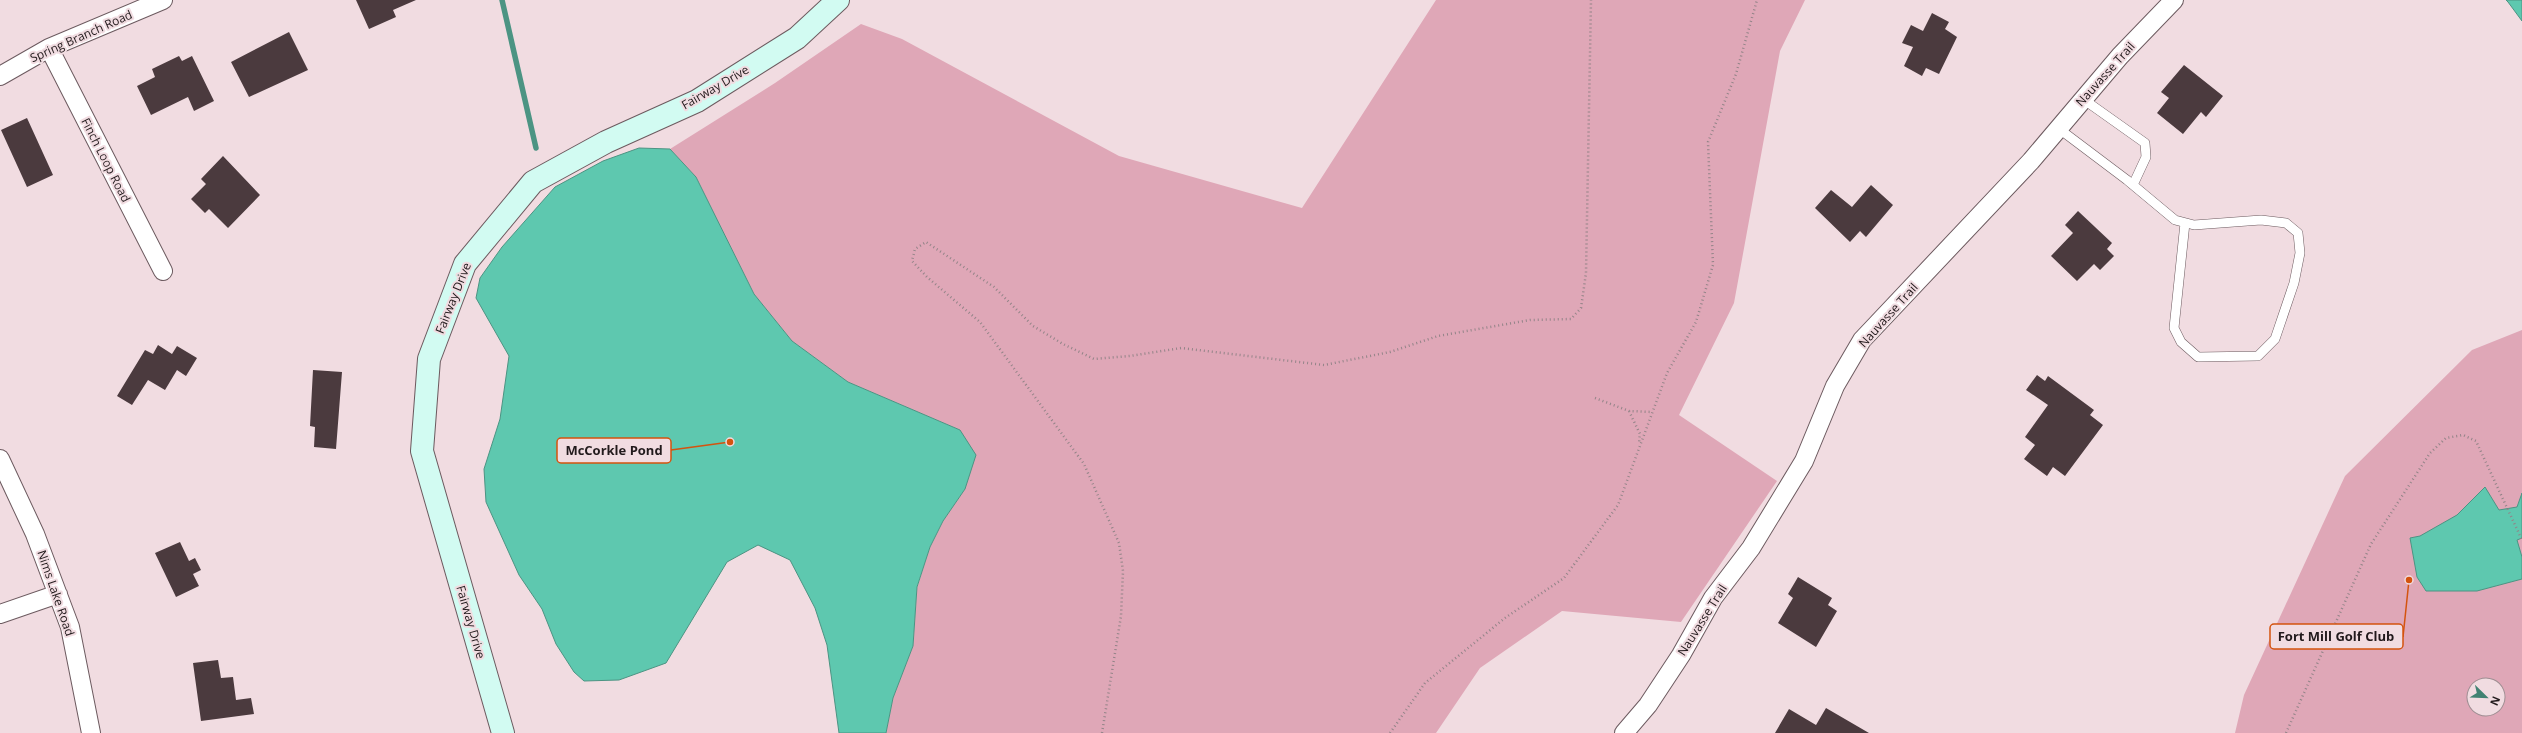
<svg xmlns="http://www.w3.org/2000/svg" width="2522" height="733" font-family="'Open Sans',sans-serif">
	<style>
		.green { fill: #dfa7b7; fill-rule: evenodd }
		.water { fill: #5ec8af; stroke: #4c9483 }
		.lines { fill: none; stroke-linecap: round; stroke-linejoin: round }
		.stream { stroke: #4c9483; stroke-width: 5.5 }
		.building { fill: #4b3a3e }
		.lane-casing { stroke: #6c5a5f; stroke-width: 10 }
		.street-casing { stroke: #6c5a5f; stroke-width: 20 }
		.secondary-casing { stroke: #6c5a5f; stroke-width: 24 }
		.path { stroke: #938488; stroke-width: 2.5; stroke-dasharray: 1 3; stroke-linecap: butt }
		.lane { stroke: #fff; stroke-width: 9 }
		.street { stroke: #fff; stroke-width: 18 }
		.secondary { stroke: #d2fbf2; stroke-width: 22 }
		.labels { text-anchor: middle; dominant-baseline: central; stroke-width: 4; stroke-linejoin: round; paint-order: stroke }
		.street-label { font-size: 12px; fill: #221a1c; stroke: #f1dce1 }
		.leader { fill: none; stroke: #d4530e; stroke-width: 1.5 }
		.callout-dot { fill: #d4530e; stroke: #f1dce1; stroke-width: 1.5 }
		.callout { fill: #f1dce1; stroke: #d4530e; stroke-width: 1.5 }
		.callout-label { font-size: 13px; text-anchor: middle; font-weight: bold; fill: #221a1c }
	</style>
	<rect width="100%" height="100%" fill="#f1dce1"/>
	<path class="green" d="M1436,0H1805L1780,51L1734,303L1679,415L1777,481L1681,622L1562,611L1480,668L1436,733H886L893,698L913,646L917,588L930,547L943,521L965,489L960,430L848,382L792,341L754,294L696,177L670,149L775,83L861,24L902,39L1119,156L1302,208Z
		M2522,330V733H2235L2244,695L2345,476L2472,350ZM2474,685H2498V709H2474Z"/>
	<path class="water" d="M2506,0H2522V21L2508,2Z
		M639,148L670,149L696,177L754,294L792,341L848,382L960,430L976,455L965,489L943,521L930,547L917,587L913,646L893,698L886,733H839L827,645L815,608L790,560L758,545L727,562L666,663L619,680L584,681L574,672L556,644L542,609L519,575L486,502L484,469L500,419L509,356L476,298L480,278L502,247L555,187L603,161Z
		M2485,487L2499,510L2517,507L2522,493V538L2517,540L2522,557V579L2477,591H2426L2417,577L2410,538L2420,536L2457,515Z"/>
	<g class="lines">
		<path class="stream" d="M502,0L536,148"/>
	</g>
	<path class="building" d="M356,0H416L393,10L396,17L369,29Z
		M1932,13L1949,22L1945,29L1957,37L1939,74L1926,68L1922,76L1904,66L1913,47L1902,43L1911,25L1923,31Z
		M289,32L308,70L249,97L231,62Z
		M179,56L182,61L192,56L214,101L194,111L188,97L151,115L137,86L155,77L152,69Z
		M2184,65L2223,96L2206,117L2201,112L2183,134L2157,113L2169,98L2161,92Z
		M27,118L53,175L27,187L1,130Z
		M223,156L260,195L228,228L209,209L205,213L191,199L206,184L201,179Z
		M1871,185L1893,205L1866,237L1860,231L1850,242L1815,208L1831,190L1852,207Z
		M2078,211L2112,243L2107,249L2114,256L2100,270L2094,264L2077,281L2051,256L2073,233L2065,225Z
		M158,345L172,354L177,346L197,358L186,376L177,370L165,390L148,380L132,405L117,396L145,350L153,354Z
		M313,370L342,372L336,449L314,447L315,427L310,426Z
		M2037,375L2045,381L2048,376L2094,410L2090,415L2103,425L2065,476L2053,467L2047,476L2024,459L2035,445L2025,437L2048,405L2026,390Z
		M180,542L189,561L195,558L201,570L193,574L199,586L176,597L155,553Z
		M1798,577L1832,598L1828,605L1837,611L1816,647L1778,623L1793,598L1788,594Z
		M218,660L221,678L233,677L236,700L251,698L254,714L201,721L193,663Z
		M1826,708L1869,733H1775L1789,709L1816,725Z"/>
	<g class="lines">
		<g class="lane-casing">
			<path id="lane" d="M2083,99L2145,143L2146,157L2133,185
				M2058,128L2127,180L2175,220L2194,225L2261,220L2286,223L2298,233L2300,253L2294,283L2275,339L2258,356L2198,357L2181,342L2174,328L2185,223"/>
		</g>
		<g class="street-casing">
			<path id="street" d="M49,48L163,271
				M0,76L49,48L163,0
				M0,459L35,534L70,627L91,733
				M0,614L58,594
				M1624,733L1648,705L1681,655L1713,598L1751,548L1804,461L1835,386L1862,340L2031,161L2120,56L2174,0"/>
		</g>
		<g class="secondary-casing">
			<path id="secondary" d="M503,733L422,451L429,359L465,264L533,182L606,142L697,101L797,38L838,0"/>
		</g>
		<path class="path" d="M1595,398L1629,411L1652,412
			M1629,411L1640,434L1639,443
			M1102,733L1121,616L1123,571L1119,543L1084,464L980,322L927,277L912,261L915,249L926,242L994,287L1033,326L1063,344L1094,359L1130,356L1181,348L1324,365L1390,352L1438,336L1530,320L1571,319L1581,308L1586,273L1591,0
			M1390,733L1425,683L1505,618L1564,578L1618,505L1667,373L1696,322L1713,265L1708,142L1736,74L1757,0
			M2286,733L2371,544L2430,453L2446,438L2463,435L2476,441L2522,540"/>
		<use href="#lane" class="lane"/>
		<use href="#street" class="street"/>
		<use href="#secondary" class="secondary"/>
	</g>
	<g class="labels">
		<g class="street-label">
			<text transform="translate(81 36) rotate(-24)">Spring Branch Road</text>
			<text transform="translate(2105 74) rotate(-48)">Nauvasse Trail</text>
			<text transform="translate(715 87) rotate(-30)">Fairway Drive</text>
			<text transform="translate(106 160) rotate(63)">Finch Loop Road</text>
			<text transform="translate(453 298) rotate(-68)">Fairway Drive</text>
			<text transform="translate(1888 315) rotate(-48)">Nauvasse Trail</text>
			<text transform="translate(56 593) rotate(71)">Nims Lake Road</text>
			<text transform="translate(1702 620) rotate(-58)">Nauvasse Trail</text>
			<text transform="translate(471 622) rotate(74)">Fairway Drive</text>
		</g>
	</g>
	<path class="leader" d="M730 442L671 450M2409 580L2403 637"/>
	<g class="callout-dot">
		<circle cx="730" cy="442" r="4"/>
		<circle cx="2409" cy="580" r="4"/>
	</g>
	<g class="callout">
		<rect x="557" y="438" width="114" height="25" rx="4"/>
		<rect x="2270" y="624" width="133" height="25" rx="4"/>
	</g>
	<g class="callout-label">
		<text x="614" y="455">McCorkle Pond</text>
		<text x="2336" y="641">Fort Mill Golf Club</text>
	</g>
	<g transform="translate(2486 697) rotate(113)"><circle r="19" fill="#f1dce1" stroke="#9e8e92"/>
	<path d="M0-3L7 15L0 10L-7 15Z" fill="#418272"/>
	<text y="-6" font-size="11" font-weight="bold" text-anchor="middle" fill="#221a1c">N</text>
	</g>
</svg>
